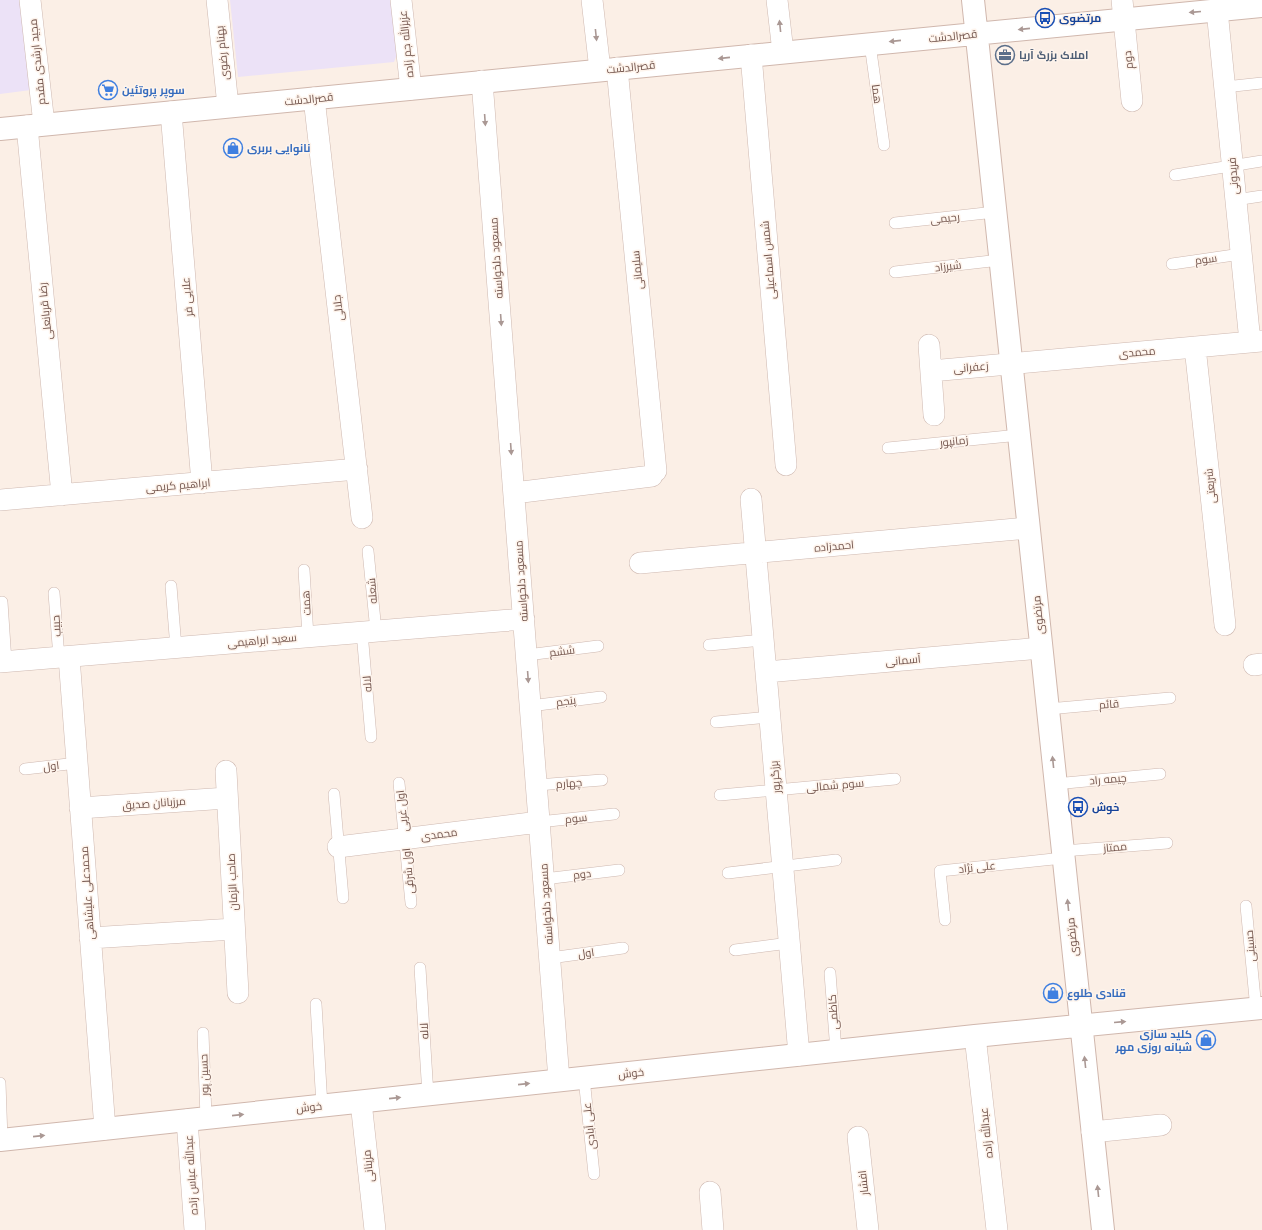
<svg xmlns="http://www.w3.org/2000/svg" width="1262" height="1230" font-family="Helvetica,Cairo,sans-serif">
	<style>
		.education { fill: #ece2f7 }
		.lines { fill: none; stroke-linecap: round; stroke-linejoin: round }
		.lane-casing { stroke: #ceb8b0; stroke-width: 12 }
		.street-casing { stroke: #ceb8b0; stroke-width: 22 }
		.secondary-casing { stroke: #d0b7ad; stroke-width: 24 }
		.lane { stroke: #fff; stroke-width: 11 }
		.street { stroke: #fff; stroke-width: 21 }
		.secondary { stroke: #fff; stroke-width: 22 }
		.oneway { fill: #aa9894 }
		.labels { text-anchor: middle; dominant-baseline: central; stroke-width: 3; stroke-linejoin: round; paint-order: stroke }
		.transit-label { font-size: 11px; font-weight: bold; fill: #164399; stroke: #fef4ec; text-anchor: start }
		.street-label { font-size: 11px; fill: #72544c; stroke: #fef4ec }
		.service-label { font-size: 11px; font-weight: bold; fill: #4e5e75; stroke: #fef4ec; text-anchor: start }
		.shop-label { font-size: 11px; font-weight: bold; fill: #366cbe; stroke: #fef4ec; text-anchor: start }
	</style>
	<rect width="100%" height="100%" fill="#fbefe6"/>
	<path class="education" d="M0,0H22L31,90L0,94Z
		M230,0H391L397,54L394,62L238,77Z"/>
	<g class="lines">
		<g class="lane-casing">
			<path id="lane" d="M870,44L884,145
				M1225,87L1262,83
				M1175,175L1262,161
				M1235,200L1262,196
				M895,223L995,212
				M1172,264L1241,254
				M895,272L1000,260
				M888,448L1019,435
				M368,551L376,631
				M304,570L308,637
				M171,586L176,648
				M54,593L59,658
				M2,602L6,662
				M362,632L371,737
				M709,645L763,640
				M527,655L598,646
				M530,706L601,697
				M1048,709L1170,698
				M716,722L770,717
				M25,769L77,763
				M399,783L411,903
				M1055,784L1160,774
				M537,785L602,780
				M334,794L343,898
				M720,795L895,779
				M539,822L614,814
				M1063,851L1167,843
				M728,873L836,860
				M544,879L619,870
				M1246,906L1256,1009
				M945,920L940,871L1063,858
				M735,950L789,943
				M550,958L623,948
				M420,968L428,1095
				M830,973L836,1051
				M316,1004L322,1106
				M203,1033L206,1118
				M584,1078L594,1174
				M0,1083L2,1140"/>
		</g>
		<g class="street-casing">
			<path id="street" d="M30,0L44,124
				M217,0L228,106
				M401,0L411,89
				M592,0L600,70
				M777,0L783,52
				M1122,0L1132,101
				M1217,10L1250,342
				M751,55L786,465
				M617,68L656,471
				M482,81L559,1080
				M314,98L362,518
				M171,112L202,483
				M27,126L62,495
				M929,345L934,415
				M1195,347L1225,625
				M931,371L1262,341
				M514,493L652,476
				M751,499L799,1055
				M0,500L357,469
				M640,563L1028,528
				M69,657L105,1129
				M0,662L524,619
				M1254,665L1262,664
				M766,672L1041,648
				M226,771L238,993
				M80,808L227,798
				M338,847L539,822
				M90,938L234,929
				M975,1036L997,1230
				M361,1102L375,1230
				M187,1120L195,1230
				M1092,1132L1161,1125
				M858,1137L868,1230
				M710,1192L713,1230"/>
		</g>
		<g class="secondary-casing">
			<path id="secondary" d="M973,0L1103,1230
				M0,129L1262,6
				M0,1140L975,1036L1262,1008"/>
		</g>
		<use href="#lane" class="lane"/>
		<use href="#street" class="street"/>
		<use href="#secondary" class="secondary"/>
	</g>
	<defs><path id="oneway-solid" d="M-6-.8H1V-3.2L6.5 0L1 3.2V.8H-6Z"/></defs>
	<g class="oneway">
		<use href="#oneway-solid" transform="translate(1195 12) rotate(175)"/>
		<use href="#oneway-solid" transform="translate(780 26) rotate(-96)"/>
		<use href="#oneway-solid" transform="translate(1024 29) rotate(174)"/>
		<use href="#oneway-solid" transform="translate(596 35) rotate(84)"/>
		<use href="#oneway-solid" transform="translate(895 41) rotate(174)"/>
		<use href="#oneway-solid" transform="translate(724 58) rotate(174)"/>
		<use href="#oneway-solid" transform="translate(485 120) rotate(86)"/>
		<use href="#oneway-solid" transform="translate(501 320) rotate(86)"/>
		<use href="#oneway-solid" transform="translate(511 449) rotate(86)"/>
		<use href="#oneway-solid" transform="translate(528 677) rotate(86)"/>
		<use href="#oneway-solid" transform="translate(1053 762) rotate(-96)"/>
		<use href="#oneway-solid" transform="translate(1068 905) rotate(-96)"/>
		<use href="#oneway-solid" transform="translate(1120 1022) rotate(-5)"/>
		<use href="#oneway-solid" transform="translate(1085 1062) rotate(-96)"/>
		<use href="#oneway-solid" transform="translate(524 1084) rotate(-6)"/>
		<use href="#oneway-solid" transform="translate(395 1098) rotate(-6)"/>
		<use href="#oneway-solid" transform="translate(238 1115) rotate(-6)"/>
		<use href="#oneway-solid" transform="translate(39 1136) rotate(-6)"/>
		<use href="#oneway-solid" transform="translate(1098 1191) rotate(-96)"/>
	</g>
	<defs>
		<g id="bus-ring" transform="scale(1)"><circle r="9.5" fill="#fef4ec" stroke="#1a4fb4" stroke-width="1.5"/><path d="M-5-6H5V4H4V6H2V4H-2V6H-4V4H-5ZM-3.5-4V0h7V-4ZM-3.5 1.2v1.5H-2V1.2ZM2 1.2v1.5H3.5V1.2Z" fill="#1a4fb4"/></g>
		<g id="office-ring" transform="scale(1)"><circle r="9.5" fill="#fef4ec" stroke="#5c6f8a" stroke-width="1.5"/><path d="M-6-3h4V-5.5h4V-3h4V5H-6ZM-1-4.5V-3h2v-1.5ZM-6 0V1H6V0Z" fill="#5c6f8a"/></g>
		<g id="supermarket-ring" transform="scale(1)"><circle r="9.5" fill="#fef4ec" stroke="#3f7fe0" stroke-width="1.5"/><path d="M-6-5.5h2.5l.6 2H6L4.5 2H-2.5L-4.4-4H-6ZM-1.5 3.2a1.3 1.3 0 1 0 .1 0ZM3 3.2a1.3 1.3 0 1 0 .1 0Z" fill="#3f7fe0"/></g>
		<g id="shop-ring" transform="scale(1)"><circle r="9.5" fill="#fef4ec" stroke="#3f7fe0" stroke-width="1.5"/><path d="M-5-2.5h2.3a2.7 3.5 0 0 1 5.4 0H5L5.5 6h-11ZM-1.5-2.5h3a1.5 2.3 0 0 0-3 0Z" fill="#3f7fe0"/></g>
	</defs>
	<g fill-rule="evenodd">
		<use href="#bus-ring" x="1045" y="18"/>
		<use href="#office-ring" x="1005" y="55"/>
		<use href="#supermarket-ring" x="108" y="90"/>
		<use href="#shop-ring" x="233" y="148"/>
		<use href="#bus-ring" x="1078" y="807"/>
		<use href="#shop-ring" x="1053" y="993"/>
		<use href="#shop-ring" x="1206" y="1040"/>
	</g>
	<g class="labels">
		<g class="transit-label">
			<text x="1059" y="18">مرتضوی</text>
			<text x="1092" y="807">خوش</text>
		</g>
		<g class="street-label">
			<text transform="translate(953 36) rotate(-6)">قصرالدشت</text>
			<text transform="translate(406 44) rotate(-96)">عزیزالله جم زاده</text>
			<text transform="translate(222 53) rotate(-96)">بهنام رضوی</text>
			<text transform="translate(1128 60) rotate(-96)">دوم</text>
			<text transform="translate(37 62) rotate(-96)">مجید ارشدی مقدم</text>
			<text transform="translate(631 67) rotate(-6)">قصرالدشت</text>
			<text transform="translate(877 94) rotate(83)">هما</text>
			<text transform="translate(309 99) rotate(-6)">قصرالدشت</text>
			<text transform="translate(1233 176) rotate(-95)">فریدونی</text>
			<text transform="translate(945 218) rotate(-6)">رحیمی</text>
			<text transform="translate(496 258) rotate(-94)">مسعود دلخواسته</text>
			<text transform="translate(1206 259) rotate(-8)">سوم</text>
			<text transform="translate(768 260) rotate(-95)">شمس اسماعیلی</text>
			<text transform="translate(948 266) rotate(-7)">شیرزاد</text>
			<text transform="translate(637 270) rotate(-96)">سلیمانی</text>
			<text transform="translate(187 297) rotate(-95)">علایی فر</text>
			<text transform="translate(338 308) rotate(-97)">جلالی</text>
			<text transform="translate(45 311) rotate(-96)">رضا قربانعلی</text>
			<text transform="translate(1137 352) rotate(-5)">محمدی</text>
			<text transform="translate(971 367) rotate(-5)">زعفرانی</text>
			<text transform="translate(954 441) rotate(-6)">زمانپور</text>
			<text transform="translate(178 485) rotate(-5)">ابراهیم کریمی</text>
			<text transform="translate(1210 486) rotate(-96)">شریعتی</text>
			<text transform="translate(834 546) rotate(-5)">احمدزاده</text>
			<text transform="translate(521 581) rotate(-94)">مسعود دلخواسته</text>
			<text transform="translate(372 591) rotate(-95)">شعله</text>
			<text transform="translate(306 603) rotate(-94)">همت</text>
			<text transform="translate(1038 615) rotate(-96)">مرتضوی</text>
			<text transform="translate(56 626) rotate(-94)">حبیب</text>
			<text transform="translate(262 640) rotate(-5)">سعید ابراهیمی</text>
			<text transform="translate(562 651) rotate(-7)">ششم</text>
			<text transform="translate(903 660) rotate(-5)">آسمانی</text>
			<text transform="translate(367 684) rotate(-95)">لاله</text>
			<text transform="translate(566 701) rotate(-7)">پنجم</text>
			<text transform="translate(1109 704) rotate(-5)">قائم</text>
			<text transform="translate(51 766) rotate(-7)">اول</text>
			<text transform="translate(775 777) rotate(-95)">برزگرپور</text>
			<text transform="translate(1108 779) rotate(-5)">چیمه راد</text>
			<text transform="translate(569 783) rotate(-4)">چهارم</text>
			<text transform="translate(835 785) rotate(-5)">سوم شمالی</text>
			<text transform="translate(154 803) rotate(-4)">مرزبانان صدیق</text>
			<text transform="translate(402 811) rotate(-96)">اول غربی</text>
			<text transform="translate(576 818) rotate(-6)">سوم</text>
			<text transform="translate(439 834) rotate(-7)">محمدی</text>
			<text transform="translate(1115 847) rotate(-5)">ممتاز</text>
			<text transform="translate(977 867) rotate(-6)">علی نژاد</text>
			<text transform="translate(408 871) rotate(-95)">اول شرقی</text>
			<text transform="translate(582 874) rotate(-7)">دوم</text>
			<text transform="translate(232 882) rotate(-93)">صاحب الزمان</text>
			<text transform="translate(87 893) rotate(-94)">محمدعلی علیشاهی</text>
			<text transform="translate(546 904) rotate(-94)">مسعود دلخواسته</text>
			<text transform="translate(1072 937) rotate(-96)">مرتضوی</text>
			<text transform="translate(1250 946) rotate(-95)">حسینی</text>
			<text transform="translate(586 953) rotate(-8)">اول</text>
			<text transform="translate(833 1012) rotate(-94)">کاظمی</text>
			<text transform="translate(424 1031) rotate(-93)">لاله</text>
			<text transform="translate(631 1073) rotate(-6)">خوش</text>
			<text transform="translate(204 1075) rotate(-92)">حسین پور</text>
			<text transform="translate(309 1107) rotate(-6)">خوش</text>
			<text transform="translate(589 1126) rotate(-96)">علی آبادی</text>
			<text transform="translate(986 1133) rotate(-96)">عبدالله زاده</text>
			<text transform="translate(368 1166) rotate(-96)">مزینانی</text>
			<text transform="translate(191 1175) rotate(-94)">عبدالله عباس زاده</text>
			<text transform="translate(863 1183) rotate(-96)">افشار</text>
		</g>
		<g class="service-label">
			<text x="1019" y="55">املاک بزرگ آریا</text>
		</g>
		<g class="shop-label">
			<text x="122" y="90">سوپر پروتئین</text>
			<text x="247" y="148">نانوایی بربری</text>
			<text x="1067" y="993">قنادی طلوع</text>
			<text x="1192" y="1034" text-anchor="end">کلید سازی<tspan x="1192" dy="13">شبانه روزی مهر</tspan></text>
		</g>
	</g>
</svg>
